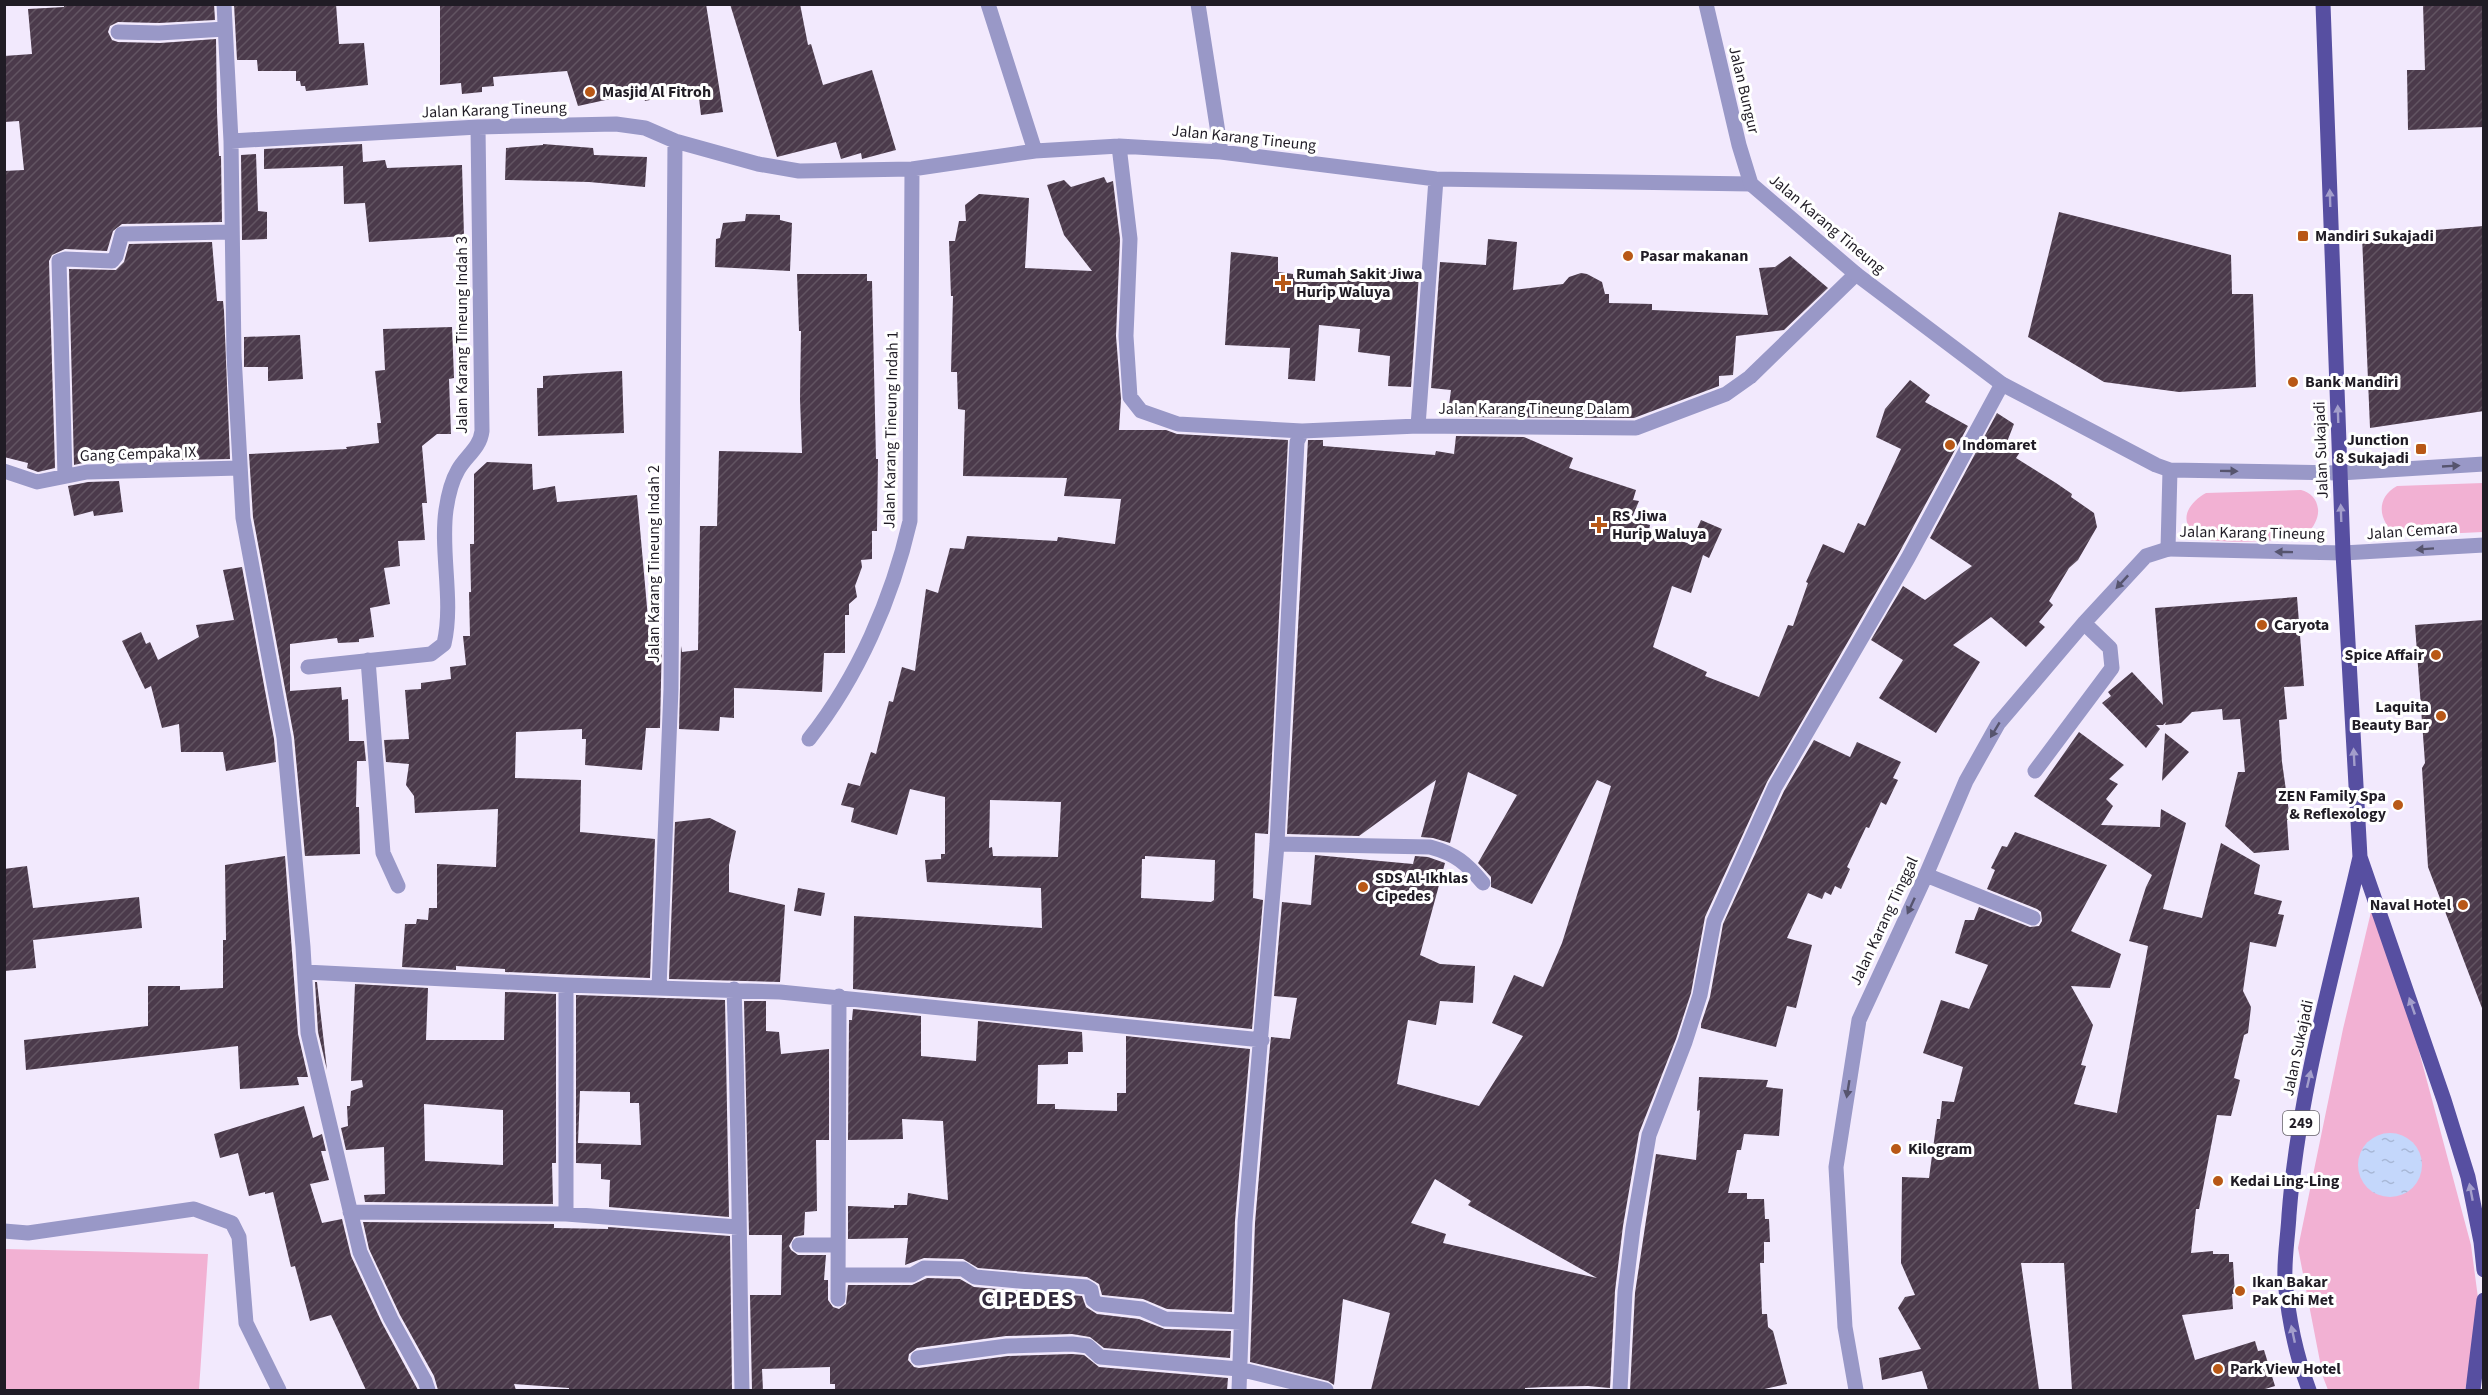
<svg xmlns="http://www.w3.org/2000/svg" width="2488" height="1395" font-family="'Source Sans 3',sans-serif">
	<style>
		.green { fill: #f2b1d3 }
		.water { fill: url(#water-ripples) }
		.building { fill: url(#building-hatch); fill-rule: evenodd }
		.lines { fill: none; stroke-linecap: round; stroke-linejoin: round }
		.minor { stroke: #9998c7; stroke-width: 15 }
		.tertiary { stroke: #9998c7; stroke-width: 15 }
		.primary { stroke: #574fa1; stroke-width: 15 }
		.oneway { fill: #a39ecb }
		.oneway2 { fill: #56546e }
		.poi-dot { fill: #b85816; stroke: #fff; stroke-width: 2 }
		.labels { text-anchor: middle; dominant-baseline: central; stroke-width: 6; stroke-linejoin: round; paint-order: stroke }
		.shield { fill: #fff; stroke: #636066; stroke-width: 1.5 }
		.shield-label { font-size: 15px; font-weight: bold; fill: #201c25 }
		.street-label { font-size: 16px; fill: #201c25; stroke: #fff }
		.poi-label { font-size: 16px; font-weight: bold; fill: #201c25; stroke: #fff; text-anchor: start }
		.district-label { font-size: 22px; font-weight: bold; letter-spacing: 1.5px; fill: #31283b; stroke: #fff }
	</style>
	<defs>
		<pattern id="water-ripples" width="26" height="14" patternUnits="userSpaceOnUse" patternTransform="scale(1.5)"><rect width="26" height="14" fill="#c4d7fb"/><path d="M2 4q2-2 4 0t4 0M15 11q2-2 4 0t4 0" fill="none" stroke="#a8b8d7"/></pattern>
		<pattern id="building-hatch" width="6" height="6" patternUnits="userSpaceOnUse" patternTransform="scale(1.5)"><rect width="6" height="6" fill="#4b3a4b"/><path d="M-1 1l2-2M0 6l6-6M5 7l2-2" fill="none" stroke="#625462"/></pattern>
	</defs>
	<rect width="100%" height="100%" fill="#f2e9fd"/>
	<path class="green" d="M2483,483V532L2398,536C2378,522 2375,498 2397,486Z
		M2301,490C2310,492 2317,499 2318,509C2319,517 2314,528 2307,533C2295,542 2220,544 2206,539C2177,528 2183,506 2206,493Z
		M2376,891L2471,1245L2480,1313L2465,1390H2328L2323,1377L2298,1248L2343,1029Z
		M5,1249L208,1254L199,1390H5Z"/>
	<path class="water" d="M2358 1165a32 32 0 1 1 64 0a32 32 0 1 1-64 0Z"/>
	<path class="building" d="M64,4H214L215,20L159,23L118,22L110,26L108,32L112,40L118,42L160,43L216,39L217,112L219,156H221L222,222L122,224L113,231L107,251L65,249L52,255L49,261L55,468L38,472L27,468L28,463L4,457V171L24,170L19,121L4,122V56L32,54L28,9L64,7Z
		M234,4H336L339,44L364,43L368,85L306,91L305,86H301L300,81H296V71H258L257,60H237Z
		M440,4H706L723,112L701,115L698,90L645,101L642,92L578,106L567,71L493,77L494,86L482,87V92L462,94L461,83L440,85Z
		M730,4H800L808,45L811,44L823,85L872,70L896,150L862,159L861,153L841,159L836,142L777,157Z
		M2423,4H2484V127L2408,130L2407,70H2425Z
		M362,144L363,162L385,160L387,168L462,165L464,236L369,242L365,203L344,204L343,166L264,169V149Z
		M543,144L593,148L594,155L647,157L645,187L589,182L505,180L506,148L543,145Z
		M256,154L258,211L267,212V239L242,240L241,155Z
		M1104,177L1107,183L1113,181L1120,239L1116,336L1121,399L1119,430H1166L1177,434L1288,440L1268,834L1255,833L1253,898L1263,900L1252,1029L853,989L854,916L1042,928L1041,888L927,882L925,860L941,859V854H945V797L910,789L897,835L851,822L854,808L841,805L848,783L860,786L871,752L876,754L889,701L893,702L902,667L915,671L926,589L938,593L950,548L964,549L967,536L1057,541L1058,537L1115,544L1121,499L1064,496L1067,478L963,476L965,410L958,409L957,372H951L953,296H951L949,241H955L959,221H966L965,205L979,194L1029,198L1025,268L1092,271L1064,235L1047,185L1064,180L1071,187ZM990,800L1061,802L1058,857L993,856L992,847L989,848ZM1145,856L1215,860L1214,900L1211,902L1141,898L1142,859H1145Z
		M2059,212L2231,255L2232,294H2253L2256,387L2179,392L2104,382L2028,337Z
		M746,214L780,215V220L792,223L790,271L715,267L716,239L720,238L723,223L745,221Z
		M2484,226V411L2370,428L2362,236Z
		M1488,239L1517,242L1513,290L1563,284L1569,277L1581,273L1587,274L1602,282L1605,294H1609V303L1652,304V310L1768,315L1759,268L1775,267L1790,256L1828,288L1784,330L1736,336L1733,375L1719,376V386L1634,418L1458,417L1459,405H1449L1451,390L1431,388L1440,262L1486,265Z
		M212,242L217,301H223L224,311L230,459L87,462L74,465L69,269L116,270L124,262L129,244Z
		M1231,252L1278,257V272L1293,274V278L1336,279V274L1365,276L1366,271L1419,274L1411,387L1388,386L1390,356L1358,352L1360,329L1319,325L1315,381L1288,379L1290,348L1225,345Z
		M797,274H867V281H872L876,459H878L877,531H872V559L861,560L862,567L855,586L857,597L849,604V615H845V653H824L822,692L734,688V718L720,717L719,731L679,729L681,646L682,652L698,650L700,526H717L719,451L802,453L800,399L801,331H799Z
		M452,327L454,378L449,379L451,434H437L422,446L427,503H422L425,540L398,541L400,566L384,568L390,604L370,608L374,637L359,639V642L338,643L337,638L290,644V691L341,687L342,700L348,699L349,741H364L366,761H357L356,807H359L360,854L305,856L294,737L253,517L249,454L347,449L346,447L379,443L377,423H381L375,371L385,370L383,329Z
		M300,335L303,379L268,381V367H244V337Z
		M622,371L624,433L538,436L537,388H543V376Z
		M1910,380L1930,395L1925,402L1968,426L1899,553L1767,782L1705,917L1691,993L1676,1039L1639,1133L1623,1226L1615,1291L1610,1388L1588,1386L1544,1387L1525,1388V1390H1371L1390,1313L1343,1299L1334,1385L1328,1381L1250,1362L1255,1223L1270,1046L1271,1037L1290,1039L1297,998L1274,996L1282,902L1311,905L1315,855L1413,864L1415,856L1428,857L1445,863L1420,955L1440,964L1475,966L1473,1003L1440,1001L1436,1025L1408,1020L1397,1084L1479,1106L1523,1036L1492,1023L1514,975L1543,987L1562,943L1611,786L1597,780L1532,904L1491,887V877L1478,863L1517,795L1468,772L1450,843L1433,838L1421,837L1436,780L1359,836L1287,834L1308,440H1323V446L1435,455L1436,451L1454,454L1456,436L1524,437L1573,458L1569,468L1636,490L1633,500L1639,501L1631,520L1650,525L1649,530L1690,544L1701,520L1722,529L1709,558L1703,555L1691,593L1672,586L1653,647L1707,672L1705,676L1759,697L1788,625L1793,626L1808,583L1806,582L1823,544L1844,553L1858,523L1865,526L1901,449L1876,437L1885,409ZM1435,1179L1471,1201L1468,1205L1597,1278L1443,1243L1446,1234L1411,1223Z
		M1997,413L2014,424L2005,447L2020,452L2016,458L2056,483L2072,494L2071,497L2094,513L2097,527L2078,560L2069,568L2049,601L2053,605L2039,622L2045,627L2026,647L1991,617L1953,645L1980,662L1936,733L1879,698L1903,660L1871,640L1903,586L1925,600L1972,566L1930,538Z
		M487,462L532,464L533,490L555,486L557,502L637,495L651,652L662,636L660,728H646L642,770L585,765L586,739H582V729L516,732L515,778L581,780L580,832L655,839L650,978L505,972V969L456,966V970L402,967L405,924H416L417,919L428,920L429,908H437V864L496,867L498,809L415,813L414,796L406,785L409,764L386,762L384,740L409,739L405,690L421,689V683L451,679L450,667L466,665L463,636H470L469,592H471L470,544H474V474Z
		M119,481L123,512L94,516L93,511L74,516L68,486L88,482Z
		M242,567L274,739L276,762L226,771L223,752H181L179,724L162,728L151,686L145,689L122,641L141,632L146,644L150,642L158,660L199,637L196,625L234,620L223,570Z
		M2297,597L2304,686L2284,687L2287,719L2279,720L2282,762L2290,819L2287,820L2289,850L2254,853L2225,826L2238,772H2245L2240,719L2223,720L2222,709L2192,712L2181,723L2165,725L2166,722L2163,725H2156L2160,729L2146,748L2102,703L2111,696L2108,692L2132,672L2163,705L2155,608Z
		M2484,620V1008H2482L2428,867L2422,768L2425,763L2415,625Z
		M2079,732L2124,765L2109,779L2118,784L2106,799L2113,806L2101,825L2160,827L2161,809L2186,823L2163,909L2202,918L2221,843L2260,865L2254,894L2282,901L2278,914L2284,915L2276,947L2250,942L2243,991L2251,1007L2248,1033L2244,1035L2234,1078L2240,1080L2231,1116L2217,1115L2199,1209H2196L2191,1253L2213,1251V1254H2229V1262H2233L2235,1294H2232L2233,1309L2182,1315L2195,1360L2255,1341L2258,1351L2264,1350L2275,1386L2262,1390H2072L2064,1263H2021L2039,1390H1928L1922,1371L1882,1380L1879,1358L1921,1349L1898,1308L1905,1297L1915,1295L1901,1263L1902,1177L1929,1178L1937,1119H1940L1942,1101L1954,1102L1963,1067L1923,1053L1941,1000L1969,1009L1988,965L1955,953L1965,920H1974L1979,907L2030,927L2039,926L2042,921L2041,912L2037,909L1987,889L1995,870L1991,868L2002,846L2007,847L2015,832L2107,865L2071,931L2121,954L2110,988L2071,986L2093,1025L2081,1065L2086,1066L2074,1104L2117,1113L2148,946L2129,941L2146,887L2152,875L2034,796Z
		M2165,733L2189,752L2162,781Z
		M1814,740L1850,757L1857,742L1901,762L1893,778L1898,780L1886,805L1881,802L1869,828L1866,827L1847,867L1850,869L1841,889L1835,886L1831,895L1825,892L1822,899L1808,893L1787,938L1812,945L1796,1008L1787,1006L1776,1047L1701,1028V1024L1710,997L1723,924L1784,791Z
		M710,818L736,831L729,865V892L785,905L780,982L669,979L675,822Z
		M285,856L298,1034L308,1077H297L299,1085L240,1089L238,1046L26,1070L24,1040L148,1026V986H180V990L223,988V940H226L225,865Z
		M27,866L33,908L139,897L142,928L33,940L36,968L4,971V869Z
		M798,888L825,893L821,916L794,911Z
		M315,982H317L327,1070L318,1032Z
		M355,984L428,988L426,1040H504L505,992L556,994V1163H552L553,1204L365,1202L364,1195L385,1194L384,1147L346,1150L341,1128L348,1126L347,1106H350L351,1091L363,1087L362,1080L351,1081ZM424,1104L503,1110V1165L425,1161Z
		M576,995L725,1000L729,1217L609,1207L610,1180L601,1179V1164L576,1163ZM580,1091L630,1092V1103H639L641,1145L578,1143Z
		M744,1001H766V1031L779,1032L781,1054L829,1049V1140H816L817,1211L805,1212L804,1235L794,1237L789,1246L791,1250L798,1255H826L824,1280H828V1300L833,1307L839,1309L846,1304L848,1285H912L927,1278L960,1279L974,1287L1082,1296L1086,1307L1097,1314L1139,1319L1165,1329L1231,1331L1230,1358L1104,1348L1090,1337L1072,1334L1006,1336L917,1348L909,1354L908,1360L914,1367L919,1368L1008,1356L1072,1354L1084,1355L1099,1367L1228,1378L1227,1390H835V1384H830V1367L762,1369L763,1390H752L750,1295H781L782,1235H749Z
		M853,1009L921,1016V1056L976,1061L978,1021L1082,1032L1083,1052H1068V1064L1038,1065L1037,1104H1055V1109L1117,1111V1093H1126V1036L1250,1049L1235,1221L1232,1312L1167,1309L1143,1299L1102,1295L1099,1284L1087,1277L978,1268L963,1259L924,1258L905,1265L908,1238L848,1239V1206L894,1208V1205H907L908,1193L948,1200L943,1121L902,1119L903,1139L848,1140L849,1020H852Z
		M1699,1077L1768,1080L1766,1087L1783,1089L1779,1136L1744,1134L1741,1150H1737L1728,1193H1747V1199H1764L1765,1219H1769L1770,1242H1764V1263H1760L1762,1314H1767L1768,1327L1773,1331L1787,1384L1760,1390H1630L1635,1293L1656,1154L1696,1160L1700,1110L1697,1111Z
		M304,1106L313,1138L322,1134L326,1151H321L329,1180L310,1184L322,1223L342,1219L351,1256L382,1323L418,1390H366L331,1315L310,1321L295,1266L291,1267L273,1192L265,1194V1192L249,1196L238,1153L220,1158L214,1134Z
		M363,1222L554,1224V1228L608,1229V1227L730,1236L732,1390H569V1388L514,1384L516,1390H438L434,1376L400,1315L369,1249Z"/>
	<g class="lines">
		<path class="minor" d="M224,4L231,141L234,355L243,518L284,738L303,947L308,1033L360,1252L391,1319L425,1381L428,1390
			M988,4L1035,151
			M1198,4L1221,152
			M118,32L159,33L225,29
			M231,141L478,127L616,124L645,128L675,141L758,164L799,171L912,169L1035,151L1119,146L1221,152L1436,179L1751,184
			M1119,146L1130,239L1126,336L1130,397L1141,411L1178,424L1302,431L1418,426L1636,428L1726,394L1750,377L1856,274
			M1418,426L1436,179
			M4,471L37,482L87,472L240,468
			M65,476L59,261L65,259L112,261L116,256L122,234L231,232
			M368,660L383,853L398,886
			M308,667L431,654L444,644C454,601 440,552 446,510C448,496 451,482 458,470C466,456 480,448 482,431L478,127
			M809,739C858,677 892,599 910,521L912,169
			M2035,771L2112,668L2110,648L2084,623
			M1277,844L1430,847C1456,854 1466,863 1483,883
			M1926,875L2033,918
			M305,972L566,985L780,992L1262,1040
			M566,985V1214
			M659,988L671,689L675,141
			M734,989C739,1123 739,1256 742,1390
			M350,1212L566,1214L738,1227
			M4,1231L28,1233L194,1209L232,1223L239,1237L246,1323L279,1390
			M799,1245H838
			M838,1275H912L924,1268L963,1269L975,1277L1086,1287L1091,1290L1093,1300L1098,1304L1142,1309L1165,1319L1241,1322
			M838,1299L839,996
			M918,1358L1007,1346L1072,1344L1088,1346L1100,1357L1239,1369L1326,1390
			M1239,1390L1245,1222L1277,844L1297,442L1302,431
			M1620,1390L1625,1292L1633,1228L1649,1135L1685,1042L1700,995L1714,921L1775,787L1908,558L2002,384
			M1856,1390L1845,1327L1836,1167L1859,1020L1926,875L1966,781L1998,724L2084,623L2146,556L2168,549"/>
		<path class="tertiary" d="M1706,4L1739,145L1751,184L1856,274L2002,384L2156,465L2170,470L2340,473L2484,464
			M2170,470L2168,549L2343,553L2484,545"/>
		<path class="primary" d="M2323,4L2343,553L2360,857L2444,1100L2468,1177L2481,1242L2484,1270
			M2309,1390C2296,1355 2288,1317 2285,1279C2284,1258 2288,1236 2289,1215C2298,1094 2333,975 2360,857
			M2473,1390L2484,1300"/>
	</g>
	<defs><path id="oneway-solid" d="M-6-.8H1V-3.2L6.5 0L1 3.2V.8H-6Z" transform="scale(1.5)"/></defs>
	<g class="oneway">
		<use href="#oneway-solid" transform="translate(2330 198) rotate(-92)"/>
		<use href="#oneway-solid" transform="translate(2338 414) rotate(-92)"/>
		<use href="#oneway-solid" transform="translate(2341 513) rotate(-92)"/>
		<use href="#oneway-solid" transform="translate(2354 757) rotate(-93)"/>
		<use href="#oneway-solid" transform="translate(2412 1006) rotate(-109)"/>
		<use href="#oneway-solid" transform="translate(2309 1079) rotate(-77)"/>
		<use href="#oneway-solid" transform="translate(2471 1192) rotate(-101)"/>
		<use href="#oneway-solid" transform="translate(2293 1334) rotate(-102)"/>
	</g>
	<g class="oneway2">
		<use href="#oneway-solid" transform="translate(2451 466) rotate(-3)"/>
		<use href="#oneway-solid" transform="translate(2229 471) rotate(1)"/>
		<use href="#oneway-solid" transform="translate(2425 549) rotate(176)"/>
		<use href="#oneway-solid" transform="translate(2284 552) rotate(-179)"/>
		<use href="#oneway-solid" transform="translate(2122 582) rotate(133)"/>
		<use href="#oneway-solid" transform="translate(1995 730) rotate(121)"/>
		<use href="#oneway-solid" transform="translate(1911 906) rotate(115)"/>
		<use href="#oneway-solid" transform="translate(1848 1089) rotate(99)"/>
	</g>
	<g class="poi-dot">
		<circle cx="590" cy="92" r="6"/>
		<rect x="2297" y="230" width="12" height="12" rx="3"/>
		<circle cx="1628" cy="256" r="6"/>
		<path d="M1280 274h6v6h6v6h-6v6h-6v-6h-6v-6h6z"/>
		<circle cx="2293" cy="382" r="6"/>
		<circle cx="1950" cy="445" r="6"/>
		<rect x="2415" y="443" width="12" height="12" rx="3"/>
		<path d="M1596 516h6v6h6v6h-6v6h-6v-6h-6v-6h6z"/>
		<circle cx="2262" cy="625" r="6"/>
		<circle cx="2436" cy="655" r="6"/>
		<circle cx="2441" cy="716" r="6"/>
		<circle cx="2398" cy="805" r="6"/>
		<circle cx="1363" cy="887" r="6"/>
		<circle cx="2463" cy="905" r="6"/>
		<circle cx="1896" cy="1149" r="6"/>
		<circle cx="2218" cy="1181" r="6"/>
		<circle cx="2240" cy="1291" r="6"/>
		<circle cx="2218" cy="1369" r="6"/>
	</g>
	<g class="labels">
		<rect class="shield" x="2283" y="1111" width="36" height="24" rx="4.5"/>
		<g class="shield-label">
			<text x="2301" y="1123">249</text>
		</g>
		<g class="street-label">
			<text transform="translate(1744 90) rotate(77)">Jalan Bungur</text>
			<text transform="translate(494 110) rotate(-2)">Jalan Karang Tineung</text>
			<text transform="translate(1244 138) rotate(6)">Jalan Karang Tineung</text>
			<text transform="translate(1827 224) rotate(40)">Jalan Karang Tineung</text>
			<text transform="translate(462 335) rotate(-90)">Jalan Karang Tineung Indah 3</text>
			<text x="1534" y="409">Jalan Karang Tineung Dalam</text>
			<text transform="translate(891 430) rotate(-89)">Jalan Karang Tineung Indah 1</text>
			<text transform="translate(2321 450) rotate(-92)">Jalan Sukajadi</text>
			<text transform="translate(138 454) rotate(-2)">Gang Cempaka IX</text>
			<text transform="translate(2412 531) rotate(-4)">Jalan Cemara</text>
			<text transform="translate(2252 533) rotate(1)">Jalan Karang Tineung</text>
			<text transform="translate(654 564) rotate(-90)">Jalan Karang Tineung Indah 2</text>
			<text transform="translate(1884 921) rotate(-65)">Jalan Karang Tinggal</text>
			<text transform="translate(2298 1048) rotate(-78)">Jalan Sukajadi</text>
		</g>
		<g class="poi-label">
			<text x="602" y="92">Masjid Al Fitroh</text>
			<text x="2315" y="236">Mandiri Sukajadi</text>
			<text x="1640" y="256">Pasar makanan</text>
			<text x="1296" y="274">Rumah Sakit Jiwa<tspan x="1296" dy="18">Hurip Waluya</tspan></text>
			<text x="2305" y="382">Bank Mandiri</text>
			<text x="2409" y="440" text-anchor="end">Junction<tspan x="2409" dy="18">8 Sukajadi</tspan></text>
			<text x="1962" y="445">Indomaret</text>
			<text x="1612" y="516">RS Jiwa<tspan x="1612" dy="18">Hurip Waluya</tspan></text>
			<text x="2274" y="625">Caryota</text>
			<text x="2424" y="655" text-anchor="end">Spice Affair</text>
			<text x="2429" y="707" text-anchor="end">Laquita<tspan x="2429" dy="18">Beauty Bar</tspan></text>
			<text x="2386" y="796" text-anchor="end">ZEN Family Spa<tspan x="2386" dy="18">&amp; Reflexology</tspan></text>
			<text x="1375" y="878">SDS Al-Ikhlas<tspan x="1375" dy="18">Cipedes</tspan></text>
			<text x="2451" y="905" text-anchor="end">Naval Hotel</text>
			<text x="1908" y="1149">Kilogram</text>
			<text x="2230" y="1181">Kedai Ling-Ling</text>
			<text x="2252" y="1282">Ikan Bakar<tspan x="2252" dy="18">Pak Chi Met</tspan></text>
			<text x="2230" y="1369">Park View Hotel</text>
		</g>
		<g class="district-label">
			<text x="1028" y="1299">CIPEDES</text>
		</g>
	</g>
	<rect width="2488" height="1395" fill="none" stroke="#201c25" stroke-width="12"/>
</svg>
